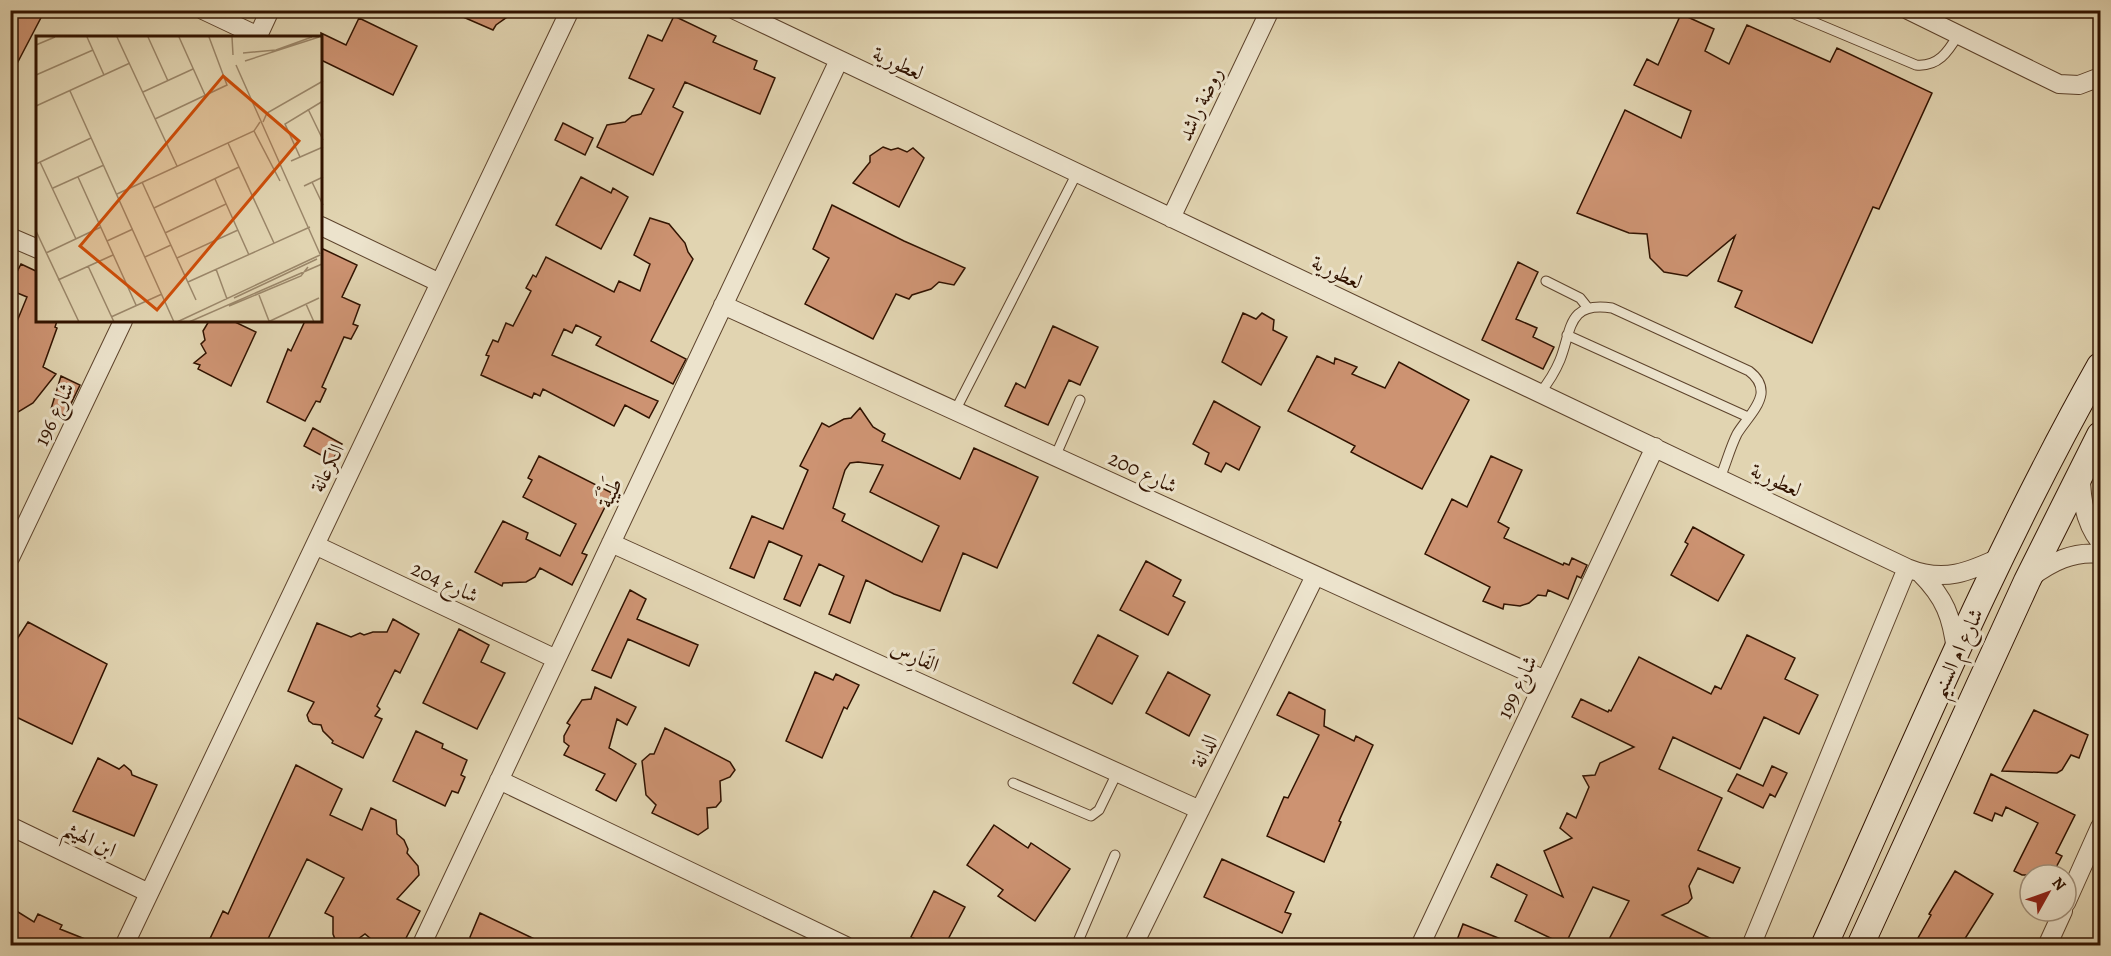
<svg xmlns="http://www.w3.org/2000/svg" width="2111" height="956" font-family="Alegreya,Amiri,serif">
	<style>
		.building { fill: #cd9372; stroke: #311300; stroke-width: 1.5; fill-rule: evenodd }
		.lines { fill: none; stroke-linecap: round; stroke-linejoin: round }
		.service-casing { stroke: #5d432c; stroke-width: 11 }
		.minor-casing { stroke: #5d432c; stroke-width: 20 }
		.secondary-casing { stroke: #311300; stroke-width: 28 }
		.service { stroke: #ece3cc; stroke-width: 9 }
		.minor { stroke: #ece3cc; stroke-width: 18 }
		.secondary { stroke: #ece3cc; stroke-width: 26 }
		.labels { text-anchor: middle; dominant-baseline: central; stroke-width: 6; stroke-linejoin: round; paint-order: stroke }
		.street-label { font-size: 21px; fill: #311300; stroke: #ece3cc }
		.inset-road { fill: none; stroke: #9b876a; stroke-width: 1.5 }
		.view { fill: #cd4e0a; fill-opacity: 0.15; stroke: #cd4e0a; stroke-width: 3 }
		.inset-edge { fill: none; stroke: #311300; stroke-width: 3 }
	</style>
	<rect width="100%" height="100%" fill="#e1d4b1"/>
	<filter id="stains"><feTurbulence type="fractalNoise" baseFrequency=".00333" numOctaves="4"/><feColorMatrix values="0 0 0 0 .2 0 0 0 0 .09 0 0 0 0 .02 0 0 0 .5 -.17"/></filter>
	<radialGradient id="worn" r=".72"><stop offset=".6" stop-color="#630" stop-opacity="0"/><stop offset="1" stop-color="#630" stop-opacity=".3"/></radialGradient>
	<path class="building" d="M10,10H45L10,77Z
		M447,10H517L496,25L493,30Z
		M1681,14L1714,29L1705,51L1729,64L1747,25L1830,62L1837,48L1932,93L1879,209L1873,207L1812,343L1735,307L1742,291L1718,281L1735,236L1687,276L1664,272L1650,258L1647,234L1629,233L1577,213L1625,110L1681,138L1691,111L1634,85L1647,59L1658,65Z
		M674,16L716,36L713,42L757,61L754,69L775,78L760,114L685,82L673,107L683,112L653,175L597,147L607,125L625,122L632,116L641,114L654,89L629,78L648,35L662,41Z
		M359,18L417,46L393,95L321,60V33L346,45Z
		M563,123L593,138L585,155L555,140Z
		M883,147L891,150L898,148L907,152L913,148L924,158L899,207L853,183L870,162V156Z
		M581,177L611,193L613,188L628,197L601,249L556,225Z
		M832,205L904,241L965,268L954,285L939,282L931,289L912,295L909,299L896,294L873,339L805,304L829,258L813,249Z
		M650,218L669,224L685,243L688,252L693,259L651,341L686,359L673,384L596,345L601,337L576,325L572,333L564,329L552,355L658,401L649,418L625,405L614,426L543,389L540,396L534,393L532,398L481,375L489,356L486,355L493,340L498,342L506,323L513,326L531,291L526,288L533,275L536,277L546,257L614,292L619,281L640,291L650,264L634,255Z
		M321,248L357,265L342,297L360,305L353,324L358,326L351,339L344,337L322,387L326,389L320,402L316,401L305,421L267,402L288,349L291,351L305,321H321Z
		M1518,262L1538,272L1516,319L1537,328L1533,337L1554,347L1543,369L1482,340Z
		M21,264L38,272V321H57L55,327L57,328L43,367L56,374L33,403L10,417L11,336L27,297L10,290V286Z
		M1243,313L1256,319L1262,313L1274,320L1273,330L1287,337L1261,385L1222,362Z
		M209,321H233L256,332L231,386L198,369L200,365L194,363L206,353L201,344L205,340L203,331Z
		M1053,326L1098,347L1080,385L1069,380L1048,425L1005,406L1016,383L1025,388Z
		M1317,356L1334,364L1335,358L1357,367L1352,374L1385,388L1399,362L1469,400L1422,489L1351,452L1355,446L1288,411Z
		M61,376L80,385L65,416L51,409Z
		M1214,401L1260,427L1239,470L1226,463L1221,472L1205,464L1209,453L1193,444Z
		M860,408L873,427L885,434L882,441L960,479L974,448L1038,477L997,568L963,553L940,611L894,594L866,580L850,623L829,614L844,576L819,564L800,606L784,599L802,556L769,541L754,578L730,568L752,516L783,529L808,470L800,466L822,423L829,427L844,419L851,418ZM858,462L883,465L870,492L939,526L922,562L842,521L845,514L833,508L845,470L850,463Z
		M313,428L342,444L332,461L304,446Z
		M539,456L612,493L582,553L587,555L572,585L540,568L535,577L526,582L503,583L502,586L475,572L503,521L528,533L526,539L560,556L576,524L523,497L532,480L528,478Z
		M1491,456L1522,470L1498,522L1509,528L1504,538L1563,565L1564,563L1569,565L1572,558L1587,565L1581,578L1577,576L1568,599L1548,590L1546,596L1538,595L1529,603L1520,606L1504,604L1503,609L1483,601L1490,587L1425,554L1452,499L1467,507Z
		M1693,527L1744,555L1718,601L1671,575L1688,544L1685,542Z
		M1146,561L1181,580L1173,596L1185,602L1168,635L1120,610Z
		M630,590L646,599L637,619L698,645L689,666L628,639L611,678L592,670Z
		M393,619L419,634L400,673L395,670L377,706L380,709L375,716L382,719L363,758L332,743L333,741L323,731L321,725L313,724L309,721L307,715L314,702L288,691L317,623L351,637L360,633L364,635L373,632H387Z
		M28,622L107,664L72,744L10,714V650Z
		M459,629L489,645L481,662L505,673L477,729L423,703Z
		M1098,635L1138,656L1112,704L1073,683Z
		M1747,635L1795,658L1785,679L1818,695L1799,734L1764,717L1740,769L1673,737L1659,769L1722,798L1698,850L1740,868L1733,883L1698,868L1689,886L1692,898L1688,903L1662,915L1724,945H1606L1629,901L1593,887L1565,945L1515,921L1527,895L1491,877L1497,864L1563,897L1544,851L1572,838L1560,828L1567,813L1576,818L1589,787L1583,776L1595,775L1600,763L1634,747L1572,717L1581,699L1608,712L1609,710L1611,711L1639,657L1711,694L1715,686L1721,689Z
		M815,672L833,680L836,674L859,685L847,709L844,707L822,758L786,741Z
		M1168,672L1210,695L1189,736L1146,713Z
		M595,687L636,707L627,725L617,719L609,748L636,764L616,801L596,790L605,774L564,755L569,746L564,742V736L570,725L567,723L582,700L591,699Z
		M1289,692L1325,710L1324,726L1354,741L1356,736L1373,745L1339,821L1341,822L1324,862L1267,836L1284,797L1288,798L1319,735L1277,715Z
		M2034,710L2088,735L2079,758L2071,755L2062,770L2057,773L2002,771Z
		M665,728L730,762L735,770L730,777L720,781L721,801L716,807L707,808L708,828L698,835L652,813L656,805L646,795L642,761L650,754H654Z
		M416,731L443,744L442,748L467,760L461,775L465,777L458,793L452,791L445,806L393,781Z
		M98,758L119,769L124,765L131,771L132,775L157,785L134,836L73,811Z
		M296,765L342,789L330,815L362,830L371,808L396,820L397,834L404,840L408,849L407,853L418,866L419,875L397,899L420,911L406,938L402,941L389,940L385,943L377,944L365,934L351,944L347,945L340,943L335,939L333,934V917L325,913L344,878L307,859L265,945H207L223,911L228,914Z
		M1772,766L1787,773L1775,797L1770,794L1763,808L1728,791L1737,774L1763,786Z
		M1991,774L2075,815L2056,853L2062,856L2052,875H2022L2014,871L2038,823L2006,807L2002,816L1995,813L1992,821L1974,813Z
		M994,825L1028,848L1031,843L1070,869L1035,921L998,896L1003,890L967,865Z
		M1222,859L1294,892L1285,912L1291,914L1282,933L1204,897Z
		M1955,871L1993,894L1961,945H1914L1931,915L1929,914Z
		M934,891L965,907L945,945H929L911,937Z
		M10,907L34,922L38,914L62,925L60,929L100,945H10Z
		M480,913L547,945H472L470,937Z
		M1463,924L1516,945H1470L1457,940Z"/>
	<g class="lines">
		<g class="service-casing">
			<path id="service" d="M1785,10L1916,65C1938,67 1948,52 1958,35
				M1546,281L1580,298L1588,308
				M1567,335L1748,417
				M1540,393C1548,383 1555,372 1560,360C1572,330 1567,301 1612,308L1749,371C1757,377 1762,384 1761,394C1759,408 1744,422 1737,434C1730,448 1726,464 1720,478
				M955,411L1077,173
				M1055,457L1080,400
				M1013,783L1091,816L1099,810L1117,773
				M1076,946L1115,855"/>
		</g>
		<g class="minor-casing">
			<path id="minor" d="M203,10L258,36
				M735,10L1907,568C1944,583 1969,572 2003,556
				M1908,10L2059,84L2079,85L2100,77
				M257,38L270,10
				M1171,218L1270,10
				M321,226L440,283
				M10,237L38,249
				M723,305L1545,680
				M2081,476C2081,500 2085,523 2100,542
				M611,543L1200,810
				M315,545L556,659
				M10,558L123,321
				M1920,573C1945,598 1952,617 1956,651
				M2030,578C2051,562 2073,551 2100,554
				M499,780L846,946
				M10,826L149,893
				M2066,903L2100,827
				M124,946L570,10
				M421,946L839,60
				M1133,946L1315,576
				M1420,946L1655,447
				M1751,946L1907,568
				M2047,946L2063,911"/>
		</g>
		<g class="secondary-casing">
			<path id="secondary" d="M1824,946C1912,751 1995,552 2100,366
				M1860,946L2027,581L2100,435"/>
		</g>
		<use href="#service" class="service"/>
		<use href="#minor" class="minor"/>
		<use href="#secondary" class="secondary"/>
	</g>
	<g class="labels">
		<g class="street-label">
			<text transform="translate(898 63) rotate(25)">لعطورية</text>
			<text transform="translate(1200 104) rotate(-65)">روضة راشد</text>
			<text transform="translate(1337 272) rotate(25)">لعطورية</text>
			<text transform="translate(54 414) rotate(-65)">شارع 196</text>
			<text transform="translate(327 468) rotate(-64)">الكرعانة</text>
			<text transform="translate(1143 472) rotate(25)">شارع 200</text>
			<text transform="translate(1776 480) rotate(25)">لعطورية</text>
			<text transform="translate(610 493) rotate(-65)">طَيْبَة</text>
			<text transform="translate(445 582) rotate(25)">شارع 204</text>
			<text transform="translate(1957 653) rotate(-65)">شارع ام السنيم</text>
			<text transform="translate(915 656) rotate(24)">الفَارِس</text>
			<text transform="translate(1517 687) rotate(-65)">شارع 199</text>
			<text transform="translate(1204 751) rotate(-64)">الدانة</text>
			<text transform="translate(90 839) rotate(26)">ابن الهيثم</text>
		</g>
	</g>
	<g transform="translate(36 36)">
		<rect width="286" height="286" fill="#e1d4b1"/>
		<path class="inset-road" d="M51,1L68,39M81,1L141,130M112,1L132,45M143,1L169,59M196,1L197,19M0,9L19,1M207,17L240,14L276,1M209,25L283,1M200,29L284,218M0,39L57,14M34,55L138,286M107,56L157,33M0,70L94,27M272,73L287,104M119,83L191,49L173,1M227,86L231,77L287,45M218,95L244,145M192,107L238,207M264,121L249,88L287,65M255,125L287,111M4,126L40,203M0,128L55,102M42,141L100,269M179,143L213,219M106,146L160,264M276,146L287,169M268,150L287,141M17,152L68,129M81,158L218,95L224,86M118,172L203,131M0,195L43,286M129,197L190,168M71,205L97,193M10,217L65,191M109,221L135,209M141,222L202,194M52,230L78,286M180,233L191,263M22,244L77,219M152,246L274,191M223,259L233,285M198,262L281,223M270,268L278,286M193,270L265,240L272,231M75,281L126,258M141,286L284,219M153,286L286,228M232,286L283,262"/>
		<path class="view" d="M187,40L263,105L121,274L44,210Z"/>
		<rect width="286" height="286" class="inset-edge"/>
	</g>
	<rect width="2111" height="956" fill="none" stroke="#e1d4b1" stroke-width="36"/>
	<rect x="12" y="12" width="2087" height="932" fill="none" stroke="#311300" stroke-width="3"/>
	<rect x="18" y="18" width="2075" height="920" fill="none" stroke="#311300" stroke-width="1.5"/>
	<g transform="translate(2048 893) rotate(50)"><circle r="28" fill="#ece3cc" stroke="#a1907a" stroke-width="1.5"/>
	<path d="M0-4.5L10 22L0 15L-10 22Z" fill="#8f2418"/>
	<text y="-9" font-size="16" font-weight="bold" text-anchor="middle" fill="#311300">N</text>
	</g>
	<rect width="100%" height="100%" filter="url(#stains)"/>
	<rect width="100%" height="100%" fill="url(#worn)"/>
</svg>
